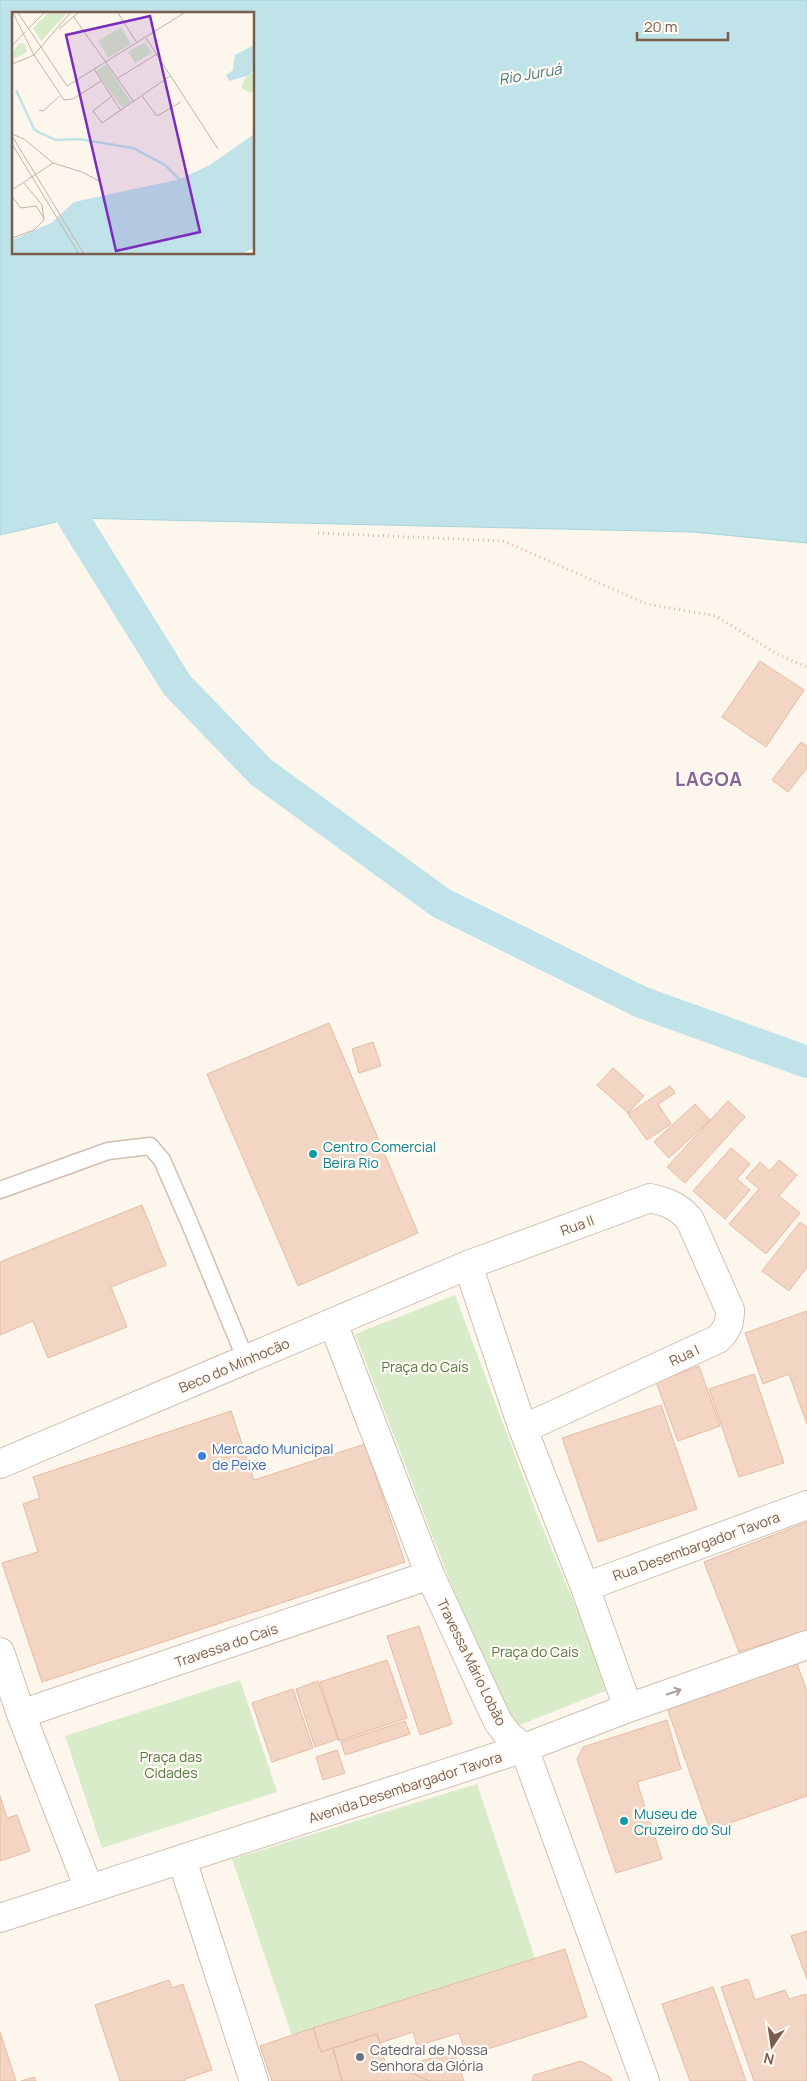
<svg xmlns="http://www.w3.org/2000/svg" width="807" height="2081" font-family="Manrope,sans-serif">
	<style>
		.green { fill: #d8ecc9 }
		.water { fill: #bfe3e8; stroke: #a5d3da; fill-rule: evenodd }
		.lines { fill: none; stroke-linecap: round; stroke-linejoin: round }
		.canal { stroke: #bfe3e8; stroke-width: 32 }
		.building { fill: #f3d5c3; stroke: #e6bba3 }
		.service-casing { stroke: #d1beb0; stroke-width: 19 }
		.minor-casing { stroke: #d1beb0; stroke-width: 30 }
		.path { stroke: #d9b8a5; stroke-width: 3; stroke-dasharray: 1 4; stroke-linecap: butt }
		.service { stroke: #fff; stroke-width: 16 }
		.minor { stroke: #fff; stroke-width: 28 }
		.oneway { stroke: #af9d94 }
		.culture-dot { fill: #0f9aa8; stroke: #fffaf3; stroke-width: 2 }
		.shop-dot { fill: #3f7fe0; stroke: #fffaf3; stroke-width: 2 }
		.worship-dot { fill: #6b7280; stroke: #fffaf3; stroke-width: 2 }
		.labels { text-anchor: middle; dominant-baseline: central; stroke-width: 4.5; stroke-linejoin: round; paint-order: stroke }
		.culture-label { font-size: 14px; fill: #0d838f; stroke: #fffaf3; text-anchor: start }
		.street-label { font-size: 14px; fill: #7a5c4d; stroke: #fffaf3 }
		.park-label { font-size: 14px; fill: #537a41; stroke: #fffaf3 }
		.shop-label { font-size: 14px; fill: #366cbe; stroke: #fffaf3; text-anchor: start }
		.worship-label { font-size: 14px; fill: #5b616d; stroke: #fffaf3; text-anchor: start }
		.water-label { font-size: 15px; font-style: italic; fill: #437c86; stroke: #fffaf3 }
		.district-label { font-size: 19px; font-weight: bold; letter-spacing: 1px; fill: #846695; stroke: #fffaf3 }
		.inset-river { fill: none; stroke: #bfe3e8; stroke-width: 2.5 }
		.inset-road { fill: none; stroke: #c5b3a7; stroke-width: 1 }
		.view { fill: #7b2cbf; fill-opacity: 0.15; stroke: #7b2cbf; stroke-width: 2.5 }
		.inset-edge { fill: none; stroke: #7a5c4d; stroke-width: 2.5 }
	</style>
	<rect width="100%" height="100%" fill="#fdf6ec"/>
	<path class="green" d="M455,1295L537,1514L610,1689L510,1729L496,1702L355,1334Z
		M240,1680L277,1792L102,1848L65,1736Z
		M477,1784L535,1958L292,2036L232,1859Z"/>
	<path class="water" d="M0,0H807V543L693,532L73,518L0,535ZM14,14H254V254H14Z"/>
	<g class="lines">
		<path class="canal" d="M55,479L73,518L177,685L261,772L441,903L641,1002L807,1062"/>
	</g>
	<path class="building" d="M760,661L804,690L766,747L722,717Z
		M801,742L807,746V768L788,792L772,780Z
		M329,1023L418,1233L298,1286L207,1074Z
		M373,1042L381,1066L359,1073L352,1049Z
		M613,1068L644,1096L628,1113L597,1085Z
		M670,1086L675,1093L658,1104L671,1124L647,1140L628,1114Z
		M728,1101L745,1117L685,1183L667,1167Z
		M695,1104L710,1120L669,1158L654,1142Z
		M731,1148L750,1164L737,1179L750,1190L725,1219L693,1191Z
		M779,1160L797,1175L779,1196L800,1213L766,1254L729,1224L759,1189L746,1178L760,1162L770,1171Z
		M142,1205L166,1265L111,1287L127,1327L48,1358L33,1321L0,1335V1262Z
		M800,1222L807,1227V1267L789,1291L762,1271Z
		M807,1311V1424L789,1374L763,1384L745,1333Z
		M699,1366L720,1426L678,1441L656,1382Z
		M754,1374L784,1463L739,1477L709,1389Z
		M661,1405L697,1509L598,1542L562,1438Z
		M231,1411L254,1480L365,1444L405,1562L42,1682L2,1563L38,1552L23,1504L40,1498L33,1477Z
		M807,1522V1630L739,1652L704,1562Z
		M419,1626L452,1724L420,1735L387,1636Z
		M795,1658L807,1691V1796L710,1830L665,1702Z
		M387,1660L407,1718L339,1741L320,1682Z
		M318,1681L338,1739L315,1747L296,1689Z
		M293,1689L313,1748L272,1762L252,1703Z
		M667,1720L681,1769L637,1782L662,1859L616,1873L577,1759L583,1747Z
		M405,1721L410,1734L345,1755L341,1742Z
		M337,1750L345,1773L323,1780L316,1757Z
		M0,1796L7,1818L17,1815L30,1851L0,1861Z
		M807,1931V1979L791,1936Z
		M565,1949L587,2017L466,2056L459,2033L417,2046L413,2032L380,2043L377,2034L321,2052L313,2028Z
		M748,1979L755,2000L785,1990L789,1999L806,1994L807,2081H754L721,1987Z
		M169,1980L172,1988L183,1984L212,2070L185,2079V2081H120L95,2005Z
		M713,1987L746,2081H690L662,2004Z
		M313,2028L321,2052L333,2048L342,2081H272L260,2046Z
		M0,2032L16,2081H0Z
		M377,2034L387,2069L399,2068L430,2081H342L333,2048Z
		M454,2051L464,2081H430L399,2068Z
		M581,2061L611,2078L612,2081H532L534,2075Z
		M34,2077L36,2081H21Z"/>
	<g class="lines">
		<g class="service-casing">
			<path id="service" d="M0,1190L108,1151L150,1146L162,1160L190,1224L246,1360"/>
		</g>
		<g class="minor-casing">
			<path id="minor" d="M468,1265L523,1429L585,1587L628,1708
				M333,1323L430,1575L498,1722L509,1736L524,1748L645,2081
				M0,1464L468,1265L650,1198C667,1202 679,1206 690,1220L730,1310C730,1324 727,1330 718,1339L523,1429
				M585,1587L807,1505
				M0,1652L21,1714L89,1889
				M21,1714L430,1575
				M182,1860L254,2081
				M0,1918L524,1748L628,1708L807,1645"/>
		</g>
		<path class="path" d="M318,533L503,541L647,604L716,616L777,654L807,667"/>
		<use href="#service" class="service"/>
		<use href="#minor" class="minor"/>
	</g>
	<defs><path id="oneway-shaft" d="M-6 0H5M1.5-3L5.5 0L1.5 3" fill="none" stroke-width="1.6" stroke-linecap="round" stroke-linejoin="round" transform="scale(1.25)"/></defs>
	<use class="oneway" href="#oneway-shaft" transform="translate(674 1692) rotate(-19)"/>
	<g class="culture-dot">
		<circle cx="313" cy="1154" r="5"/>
		<circle cx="624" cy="1821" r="5"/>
	</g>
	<circle class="shop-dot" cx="202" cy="1456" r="5"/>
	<circle class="worship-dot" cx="360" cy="2057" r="5"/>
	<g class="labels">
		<g class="culture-label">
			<text x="323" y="1146">Centro Comercial<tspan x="323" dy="16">Beira Rio</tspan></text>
			<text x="634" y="1813">Museu de<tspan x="634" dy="16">Cruzeiro do Sul</tspan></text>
		</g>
		<g class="street-label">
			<text transform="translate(577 1225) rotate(-20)">Rua II</text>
			<text transform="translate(684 1355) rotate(-25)">Rua I</text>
			<text transform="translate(234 1365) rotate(-23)">Beco do Minhocão</text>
			<text transform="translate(696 1546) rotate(-20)">Rua Desembargador Tavora</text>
			<text transform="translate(226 1645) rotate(-19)">Travessa do Cais</text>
			<text transform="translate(472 1662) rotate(64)">Travessa Mário Lobão</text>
			<text transform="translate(405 1787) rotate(-18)">Avenida Desembargador Tavora</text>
		</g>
		<g class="park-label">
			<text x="425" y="1366">Praça do Caís</text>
			<text x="535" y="1651">Praça do Cais</text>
			<text x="171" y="1756">Praça das<tspan x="171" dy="16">Cidades</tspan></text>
		</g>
		<g class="shop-label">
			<text x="212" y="1448">Mercado Municipal<tspan x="212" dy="16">de Peixe</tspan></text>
		</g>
		<g class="worship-label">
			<text x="370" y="2049">Catedral de Nossa<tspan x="370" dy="16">Senhora da Glória</tspan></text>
		</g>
		<g class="water-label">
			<text transform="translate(530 74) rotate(-10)">Rio Juruá</text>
		</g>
		<g class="district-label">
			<text x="709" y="779">LAGOA</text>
		</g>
	</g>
	<g transform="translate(12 12)">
		<rect width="242" height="242" fill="#fdf6ec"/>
		<path d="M36,1H55L29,29L21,16ZM109,15L119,32L96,46L86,29ZM133,30L140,41L123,51L116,40ZM7,31L13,32L15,40L2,47L0,42ZM94,52L119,90L110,96L84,59ZM242,60V79L238,81L230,76L232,67Z" fill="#d8ecc9"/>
		<path d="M242,33V56L238,63L217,69L214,63L221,58L223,43ZM242,122V236L229,242H0V228L39,211L62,190L168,167L198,153Z" fill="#bfe3e8"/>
		<path class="inset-river" d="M4,78L22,117L28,121L44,128L67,127L121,136L153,153L171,171"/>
		<path class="inset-road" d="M1,1L22,43M58,1L29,35L55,74L172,1M106,1L125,31M61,4L122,90M16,17L32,1M47,17L66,1M134,26L206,137M0,34L13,20M22,43L52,88L61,87L89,69M0,52L22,43L29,35L6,1M82,57L109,99M106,66L145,42M100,84L81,99L90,111L158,64M130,84L145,104L169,90M27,98L31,99L48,84M0,122L12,127L41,151L70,160L87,169M0,124L72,242M0,132L67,242M0,178L41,151M0,185L9,196L24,194L32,206M0,226L22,218L32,208L30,193L12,171"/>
		<path class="view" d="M138,4L188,220L104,239L54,23Z"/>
		<rect width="242" height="242" class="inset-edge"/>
	</g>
	<g transform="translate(772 2046) rotate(193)" stroke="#fffaf3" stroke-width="4" paint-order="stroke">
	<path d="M0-4L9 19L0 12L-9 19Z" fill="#7a5c4d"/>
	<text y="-8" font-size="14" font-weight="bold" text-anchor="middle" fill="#7a5c4d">N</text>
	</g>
	<path d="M637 32v8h91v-8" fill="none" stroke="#7a5c4d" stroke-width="2.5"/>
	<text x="644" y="32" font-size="15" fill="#7a5c4d" stroke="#fffaf3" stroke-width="4" paint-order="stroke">20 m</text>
</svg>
